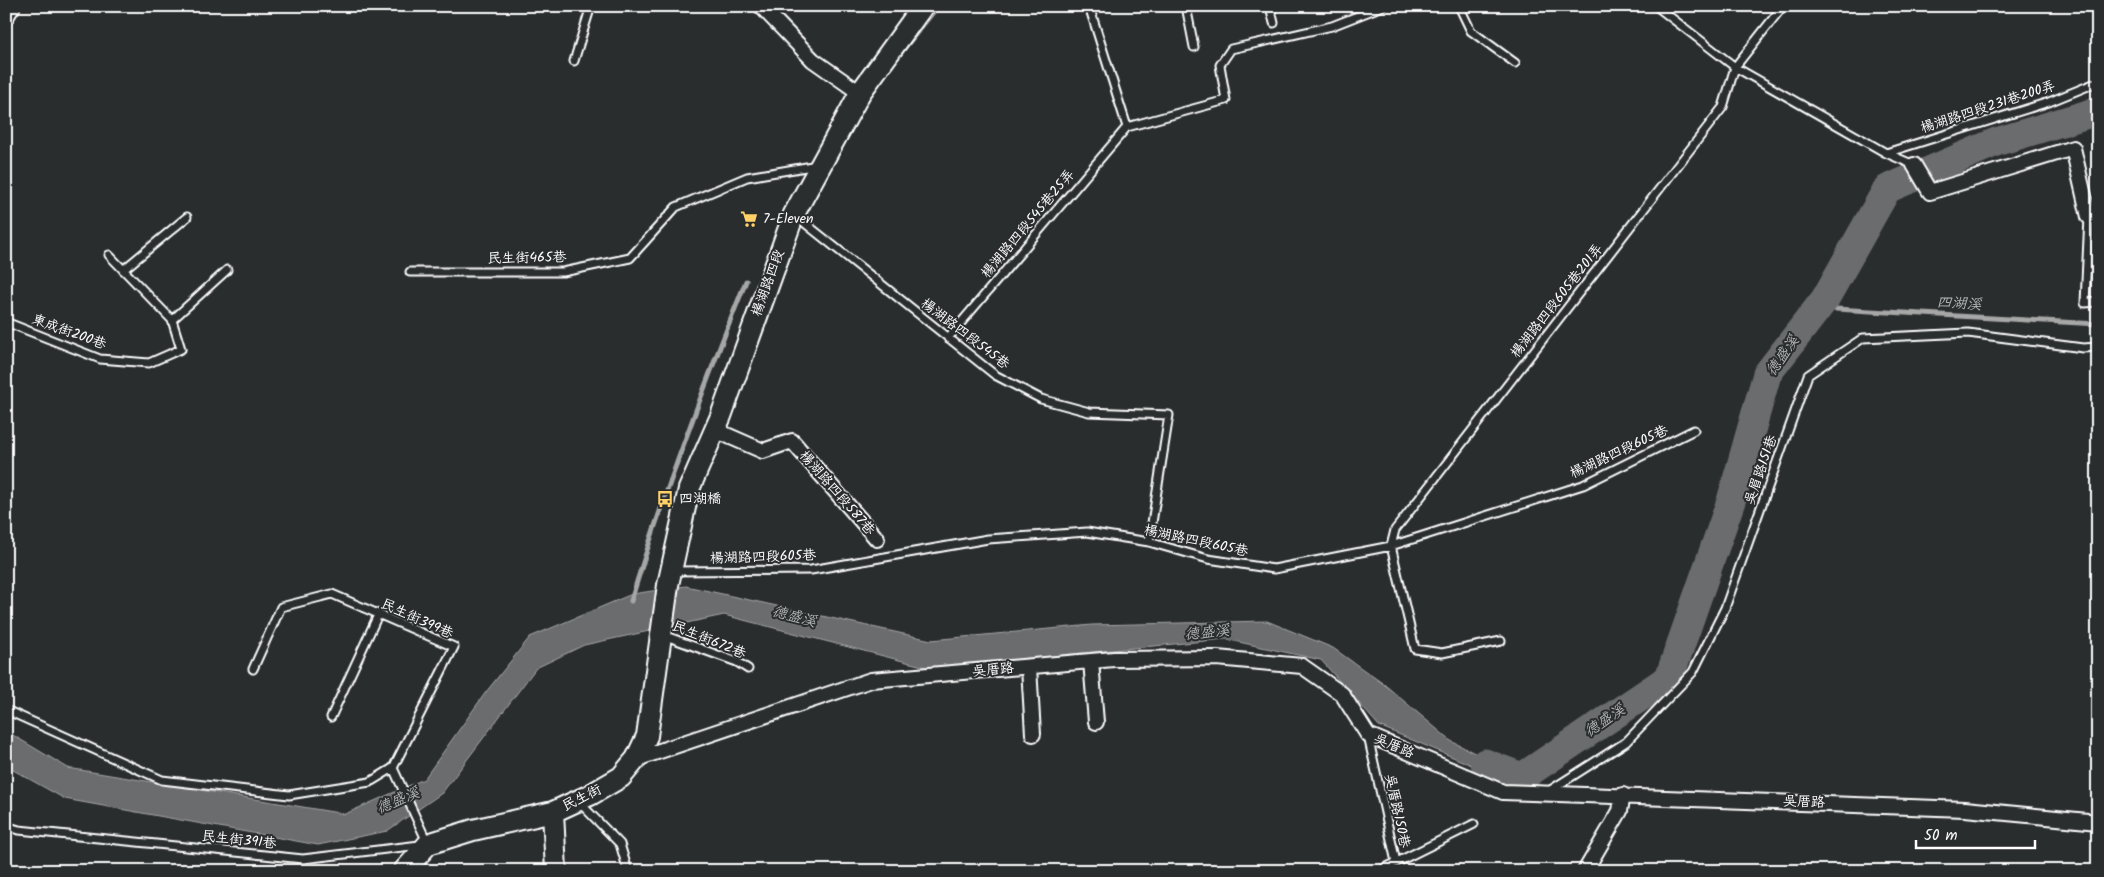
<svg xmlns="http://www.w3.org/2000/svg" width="2104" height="877" font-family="Kalam,'LXGW WenKai TC',sans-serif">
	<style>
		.water { fill: #6a6c6d; stroke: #a6a7a7 }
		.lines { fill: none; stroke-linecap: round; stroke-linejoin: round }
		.stream { stroke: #a6a7a7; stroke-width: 5 }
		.river { stroke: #6a6c6d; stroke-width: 29 }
		.lane-casing { stroke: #fff; stroke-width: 11 }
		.street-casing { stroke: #fff; stroke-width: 18 }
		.secondary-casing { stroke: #fff; stroke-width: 24 }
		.lane { stroke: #2a2d2e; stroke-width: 7 }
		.street { stroke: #2a2d2e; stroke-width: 14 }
		.secondary { stroke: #2a2d2e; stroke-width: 20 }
		.labels { text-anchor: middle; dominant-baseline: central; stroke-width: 4; stroke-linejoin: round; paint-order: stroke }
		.street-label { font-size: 14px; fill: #fff; stroke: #2a2d2e }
		.poi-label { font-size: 14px; fill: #fff; stroke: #2a2d2e; text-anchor: start }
		.water-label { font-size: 15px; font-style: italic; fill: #b4b6b6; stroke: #2a2d2e }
	</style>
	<rect width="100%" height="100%" fill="#2a2d2e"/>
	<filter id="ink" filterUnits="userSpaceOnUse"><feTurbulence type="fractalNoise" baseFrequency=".02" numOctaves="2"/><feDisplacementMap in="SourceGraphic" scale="10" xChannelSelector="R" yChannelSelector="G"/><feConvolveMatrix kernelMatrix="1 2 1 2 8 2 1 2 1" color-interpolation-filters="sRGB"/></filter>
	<g filter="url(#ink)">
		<path class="water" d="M686,586L931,640L1092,625L1267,621L1333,648L1385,685L1451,741L1522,777L1512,782L1379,726L1321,660L1225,639L930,668L724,615L584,645L536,668L442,793L387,831L318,845L65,799L6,766V731L68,768L345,814L424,779L486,692L530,637L632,594Z"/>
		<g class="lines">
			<path class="stream" d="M899,55L938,6
				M1818,308L2098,324
				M631,601C664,492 704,386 746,281"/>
			<path class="river" d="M1485,763L1522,777L1669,678L1731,501L1767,374L1825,299L1887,189L1996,142L2098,111"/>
			<g class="lane-casing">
				<path id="lane" d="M1089,6L1127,127
					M1186,6L1194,47
					M1270,6L1274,23
					M1459,6L1471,31L1515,63
					M1656,6L1735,67L1886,153L1914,165
					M574,61L591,6
					M1127,127L1226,100L1220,65L1231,49L1332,26L1383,6
					M1886,153L2049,102L2098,82
					M796,216L995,375L1041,399L1089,412L1169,415L1149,542
					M2089,217L2085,303L2098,302
					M123,270L187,217
					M410,272H563L630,258L676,207L747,177L818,165
					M172,320L227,270
					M6,322L100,359L149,363L181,349L172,320L109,255
					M948,338L1127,127
					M673,571L811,570L988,539L1087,532L1149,542L1208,559L1274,569L1391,546L1583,485L1694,430
					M663,635L737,662L748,669
					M1501,641L1442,653L1415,649L1391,546L1395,530L1723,107L1735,67L1783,6
					M253,669L281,607L332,594L454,647L393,768
					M6,710L162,780L289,795L370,782L393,768
					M331,717L378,615
					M1368,736L1396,862
					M1549,791L1626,742L1693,672L1725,608L1808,375L1863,338L1968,333L2083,348L2098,347
					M580,803L620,844L628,871
					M6,826L19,830L303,859L428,844L393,768
					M1379,871L1474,824"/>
			</g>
			<g class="street-casing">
				<path id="street" d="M761,6L813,60L860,93
					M6,17L13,6
					M1914,165L1930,192L2073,148L2089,217L2098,213
					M715,430L763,451L792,441L877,539
					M1091,661L1096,722
					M1029,667L1033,734
					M636,759L871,680L1114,659L1217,658L1302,666L1342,694L1368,735L1503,792L1965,809L2098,822
					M1585,871L1620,811L1623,795"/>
			</g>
			<g class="secondary-casing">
				<path id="secondary" d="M553,812L556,871
					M404,871L428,844L473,830L553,812L590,795L621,777L636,759L647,736L668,585L689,489L721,416L794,214L860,93L923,6"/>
			</g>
			<use href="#lane" class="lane"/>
			<use href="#street" class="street"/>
			<use href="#secondary" class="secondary"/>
		</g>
	</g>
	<defs>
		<g id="supermarket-bare" transform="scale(1.35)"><path d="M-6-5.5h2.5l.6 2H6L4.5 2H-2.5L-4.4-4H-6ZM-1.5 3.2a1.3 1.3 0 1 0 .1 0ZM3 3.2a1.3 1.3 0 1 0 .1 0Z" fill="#ffd166" stroke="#2a2d2e" stroke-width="2.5" paint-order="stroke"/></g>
		<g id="bus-bare" transform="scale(1.35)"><path d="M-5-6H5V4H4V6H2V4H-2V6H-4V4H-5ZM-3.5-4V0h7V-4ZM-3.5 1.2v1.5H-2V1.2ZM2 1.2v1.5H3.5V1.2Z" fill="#ffd166" stroke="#2a2d2e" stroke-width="2.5" paint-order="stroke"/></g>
	</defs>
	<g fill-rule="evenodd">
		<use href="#supermarket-bare" x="749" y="219"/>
		<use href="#bus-bare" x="665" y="499"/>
	</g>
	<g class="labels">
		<g class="street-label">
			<text transform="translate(1988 107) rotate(-18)">楊湖路四段231巷200弄</text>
			<text transform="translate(1028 224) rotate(-50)">楊湖路四段545巷25弄</text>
			<text transform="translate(527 258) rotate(-1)">民生街465巷</text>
			<text transform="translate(768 283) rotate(-70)">楊湖路四段</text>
			<text transform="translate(1557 301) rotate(-52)">楊湖路四段605巷201弄</text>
			<text transform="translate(69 332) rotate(20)">東成街200巷</text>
			<text transform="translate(965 334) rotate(37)">楊湖路四段545巷</text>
			<text transform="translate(1619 452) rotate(-25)">楊湖路四段605巷</text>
			<text transform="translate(1761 470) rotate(-71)">吳眉路151巷</text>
			<text transform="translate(837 493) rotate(49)">楊湖路四段587巷</text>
			<text transform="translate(1196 541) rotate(12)">楊湖路四段605巷</text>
			<text transform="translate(763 557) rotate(-2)">楊湖路四段605巷</text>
			<text transform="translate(417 619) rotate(24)">民生街399巷</text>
			<text transform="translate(709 640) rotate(22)">民生街672巷</text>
			<text transform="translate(993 670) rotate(-5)">吳厝路</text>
			<text transform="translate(1394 746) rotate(23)">吳厝路</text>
			<text transform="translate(582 798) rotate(-27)">民生街</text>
			<text transform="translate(1804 802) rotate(2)">吳厝路</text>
			<text transform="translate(1397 811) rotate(78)">吳厝路150巷</text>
			<text transform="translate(239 840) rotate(6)">民生街391巷</text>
		</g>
		<g class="poi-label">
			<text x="763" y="219">7-Eleven</text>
			<text x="679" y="499">四湖橋</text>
		</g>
		<g class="water-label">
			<text transform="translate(1959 304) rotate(3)">四湖溪</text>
			<text transform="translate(1783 356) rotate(-55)">德盛溪</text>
			<text transform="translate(794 617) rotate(15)">德盛溪</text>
			<text transform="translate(1207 633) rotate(-6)">德盛溪</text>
			<text transform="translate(1605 721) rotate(-34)">德盛溪</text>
			<text transform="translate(398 801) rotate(-23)">德盛溪</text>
		</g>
	</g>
	<rect width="2104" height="877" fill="none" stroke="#2a2d2e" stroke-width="25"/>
	<rect x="12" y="12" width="2079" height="852" fill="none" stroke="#fff" stroke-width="2" filter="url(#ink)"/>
	<path d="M1916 840v8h119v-8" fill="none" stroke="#ffffff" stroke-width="2.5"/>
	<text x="1924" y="840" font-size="15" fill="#ffffff" stroke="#2a2d2e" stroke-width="4" paint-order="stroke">50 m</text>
</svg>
